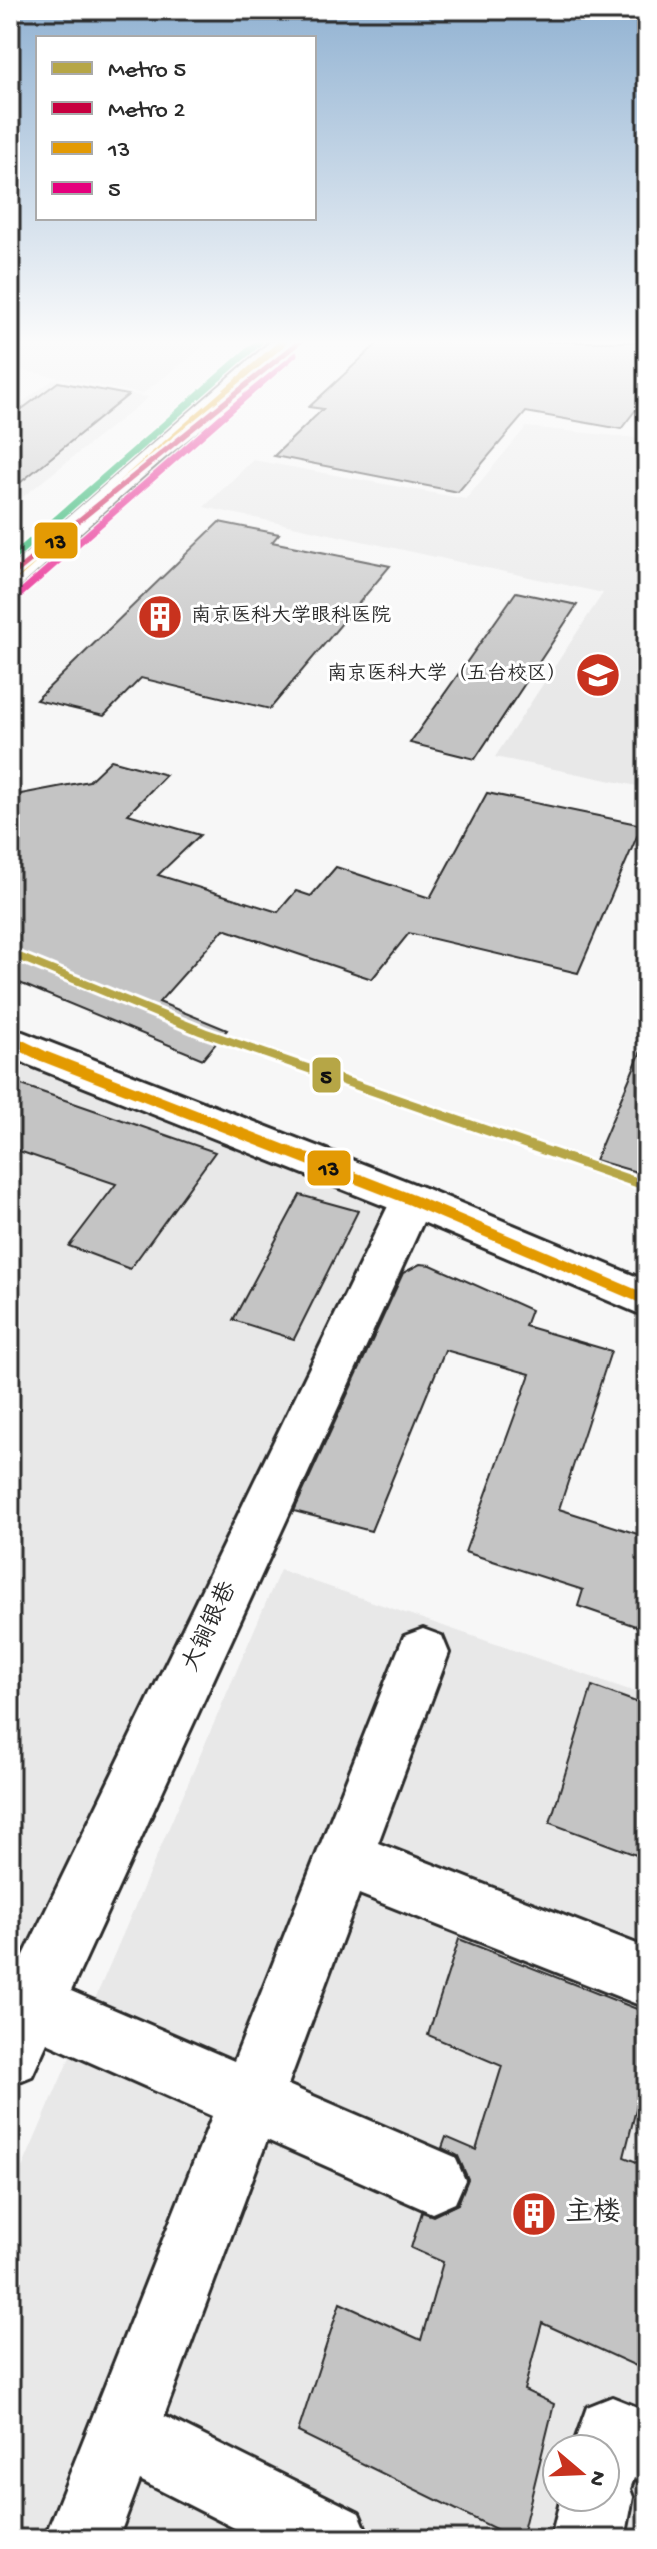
<svg xmlns="http://www.w3.org/2000/svg" width="657" height="2549" font-family="'Gochi Hand','LXGW WenKai TC',sans-serif">
	<style>
		.built { fill: #e8e8e8; fill-rule: evenodd }
		.building { fill: #c4c4c4; stroke: #2b2b2b; stroke-width: 2 }
		.lines { fill: none; stroke-linecap: round; stroke-linejoin: round }
		.minor-casing { stroke: #2b2b2b; stroke-width: 6 }
		.major-casing { stroke: #2b2b2b; stroke-width: 6 }
		.minor { fill: #fff; fill-rule: evenodd }
		.major { fill: #fff; fill-rule: evenodd }
		.bus-1-far1-casing { stroke: #fff; stroke-width: 10 }
		.bus-1-casing { stroke: #fff; stroke-width: 17 }
		.bus-2-casing { stroke: #fff; stroke-width: 10 }
		.bus-3-casing { stroke: #fff; stroke-width: 10 }
		.bus-1-far1 { stroke: #e39a04; stroke-width: 7 }
		.bus-1 { stroke: #e39a04; stroke-width: 11 }
		.bus-2 { stroke: #e5007d; stroke-width: 7 }
		.bus-3 { stroke: #00a651; stroke-width: 7 }
		.metro-1-casing { stroke: #fff; stroke-width: 6 }
		.metro-2-casing { stroke: #fff; stroke-width: 6 }
		.metro-1 { fill: #b6a646; fill-rule: evenodd }
		.metro-2 { fill: #c7003f; fill-rule: evenodd }
		.labels { text-anchor: middle; dominant-baseline: central; stroke-width: 6; stroke-linejoin: round; paint-order: stroke }
		.far-poi-label { font-size: 20px; fill: #2b2b2b; stroke: #fff; text-anchor: start }
		.street-label { font-size: 24px; fill: #2b2b2b; stroke: #fff }
		.near-poi-label { font-size: 28px; fill: #2b2b2b; stroke: #fff; text-anchor: start }
		.line-badge { stroke: #fff; stroke-width: 3 }
		.pale-badge-label { font-size: 22px; text-anchor: middle; font-weight: bold; fill: #111 }
	</style>
	<rect width="100%" height="100%" fill="#f7f7f7"/>
	<filter id="ink" filterUnits="userSpaceOnUse"><feTurbulence type="fractalNoise" baseFrequency=".0125" numOctaves="2"/><feDisplacementMap in="SourceGraphic" scale="16" xChannelSelector="R" yChannelSelector="G"/><feConvolveMatrix kernelMatrix="1 2 1 2 8 2 1 2 1" color-interpolation-filters="sRGB"/></filter>
	<g filter="url(#ink)">
		<path class="built" d="M10,342H210L142,394L10,368Z
			M54,379L149,397L10,507V411Z
			M526,427L647,439V788L495,757L603,593L204,507L253,460L466,499Z
			M10,1025L412,1200L10,2066Z
			M280,1570L647,1696V2539H10V2196ZM557,2449H605V2497H557Z"/>
		<path class="building" d="M379,342H647V395L621,429L526,412L458,492L274,456L323,409L309,407Z
			M58,382L128,395L10,491V418Z
			M219,522L279,534L272,542L390,566L270,709L141,678L104,716L36,700Z
			M516,592L577,605L475,759L410,743Z
			M111,760L166,775L128,814L200,835L158,875L278,912L296,891L311,896L336,867L430,898L487,793L642,825L578,973L409,933L372,979L224,929L159,1002L227,1030L203,1059L10,979V796L89,781Z
			M647,1037V1175L595,1160Z
			M10,1081L215,1152L130,1269L69,1246L116,1184L10,1148Z
			M300,1195L358,1211L294,1339L233,1320Z
			M420,1264L431,1265L531,1310L525,1326L611,1351L559,1509L647,1537V1630L578,1606L583,1590L465,1552L530,1374L445,1350L371,1531L294,1511L403,1273Z
			M592,1686L647,1706V1859L550,1823Z
			M459,1939L647,2013V2065L624,2157L647,2166V2371L542,2323L524,2390L554,2404L521,2539H516L298,2432L340,2303L421,2340L443,2262L411,2248L422,2212L433,2216L458,2204L468,2179L458,2156L442,2148L446,2137L476,2150L502,2066L428,2035Z"/>
		<g class="lines">
			<g class="minor-casing">
				<path id="minor" d="M412,1184L427,1189L433,1200L71,1991L234,2061L397,1653L404,1636L423,1629L442,1636L449,1653L378,1843L647,1948V2008L359,1894L288,2085L455,2157L465,2180L455,2203L432,2213L267,2140L164,2416L359,2513L370,2539H256L140,2480L118,2539H44L212,2116L47,2043L32,2076L10,2085V1984L391,1200L397,1189Z
					M612,2397L647,2411V2484L634,2478L630,2489L633,2497L625,2539H551L561,2497H605V2449H572L587,2407Z"/>
			</g>
			<g class="major-casing">
				<path id="major" d="M270,342H294L20,587L10,589V567Z
					M10,1027L427,1189L647,1281V1317L397,1211L29,1065L10,1056Z"/>
			</g>
			<use href="#minor" class="minor"/>
			<use href="#major" class="major"/>
			<g class="bus-1-far1-casing">
				<path id="bus-1-far1" d="M10,581L283,342"/>
			</g>
			<g class="bus-1-casing">
				<path id="bus-1" d="M10,1040L43,1056L412,1200L647,1300"/>
			</g>
			<g class="bus-2-casing">
				<path id="bus-2" d="M21,593L294,354"/>
			</g>
			<g class="bus-3-casing">
				<path id="bus-3" d="M10,560L259,342"/>
			</g>
			<use href="#bus-1-far1" class="bus-1-far1"/>
			<use href="#bus-1" class="bus-1"/>
			<use href="#bus-2" class="bus-2"/>
			<use href="#bus-3" class="bus-3"/>
			<g class="metro-1-casing">
				<path id="metro-1" d="M10,949L207,1029L647,1181V1191L199,1035L10,957Z"/>
			</g>
			<g class="metro-2-casing">
				<path id="metro-2" d="M295,342H303L10,580V573Z"/>
			</g>
			<use href="#metro-1" class="metro-1"/>
			<use href="#metro-2" class="metro-2"/>
		</g>
	</g>
	<linearGradient id="sky" x2="0" y2="1"><stop stop-color="#91b2d2"/><stop offset="0.49" stop-color="#fbfbfb"/><stop offset="1" stop-color="#fbfbfb" stop-opacity="0"/></linearGradient>
	<rect width="657" height="698" fill="url(#sky)"/>
	<defs>
		<g id="building-disc" transform="scale(2.3)"><circle r="9.5" fill="#c8321e" stroke="#fff"/><path d="M-4-6H4V6H1V3H-1V6H-4ZM-2.5-4.3h1.7v1.8h-1.7ZM.8-4.3h1.7v1.8H.8ZM-2.5-1h1.7V.8h-1.7ZM.8-1h1.7V.8H.8Z" fill="#fff"/></g>
		<g id="university-disc" transform="scale(2.3)"><circle r="9.5" fill="#c8321e" stroke="#fff"/><path d="M0-5L7-2L0 1L-7-2ZM-4 1L0 2.5L4 1V4Q0 6-4 4Z" fill="#fff"/></g>
	</defs>
	<g fill-rule="evenodd">
		<use href="#building-disc" x="160" y="617"/>
		<use href="#university-disc" x="598" y="675"/>
		<use href="#building-disc" x="534" y="2214"/>
	</g>
	<g class="labels">
		<g class="far-poi-label">
			<text x="191" y="617">南京医科大学眼科医院</text>
			<text x="567" y="675" text-anchor="end">南京医科大学（五台校区）</text>
		</g>
		<g class="street-label">
			<text transform="translate(211 1627) rotate(-65)">大锏银巷</text>
		</g>
		<g class="near-poi-label">
			<text x="565" y="2214">主楼</text>
		</g>
	</g>
	<g class="line-badge">
		<rect x="33" y="521" width="46" height="39" rx="8" fill="#e39a04"/>
		<rect x="311" y="1056" width="31" height="38" rx="8" fill="#b6a646"/>
		<rect x="306" y="1149" width="46" height="38" rx="8" fill="#e39a04"/>
	</g>
	<g class="pale-badge-label">
		<text x="56" y="548">13</text>
		<text x="326" y="1083">5</text>
		<text x="329" y="1175">13</text>
	</g>
	<rect width="657" height="2549" fill="none" stroke="#fff" stroke-width="40"/>
	<rect x="20" y="20" width="617" height="2509" fill="none" stroke="#2b2b2b" stroke-width="3" filter="url(#ink)"/>
	<rect x="36" y="36" width="280" height="184" fill="#ffffff" stroke="#aaaaaa" stroke-width="2"/>
	<rect x="52" y="62" width="40" height="12" fill="#b6a646" stroke="#aaaaaa" stroke-width="2"/>
	<text x="108" y="76" font-size="24" fill="#2b2b2b">Metro 5</text>
	<rect x="52" y="102" width="40" height="12" fill="#c7003f" stroke="#aaaaaa" stroke-width="2"/>
	<text x="108" y="116" font-size="24" fill="#2b2b2b">Metro 2</text>
	<rect x="52" y="142" width="40" height="12" fill="#e39a04" stroke="#aaaaaa" stroke-width="2"/>
	<text x="108" y="156" font-size="24" fill="#2b2b2b">13</text>
	<rect x="52" y="182" width="40" height="12" fill="#e5007d" stroke="#aaaaaa" stroke-width="2"/>
	<text x="108" y="196" font-size="24" fill="#2b2b2b">5</text>
	<g transform="translate(581 2473) rotate(109)"><circle r="38" fill="#ffffff" stroke="#aaaaaa" stroke-width="2"/>
	<path d="M0-6L14 30L0 20L-14 30Z" fill="#c8321e"/>
	<text y="-12" font-size="22" font-weight="bold" text-anchor="middle" fill="#2b2b2b">N</text>
	</g>
</svg>
